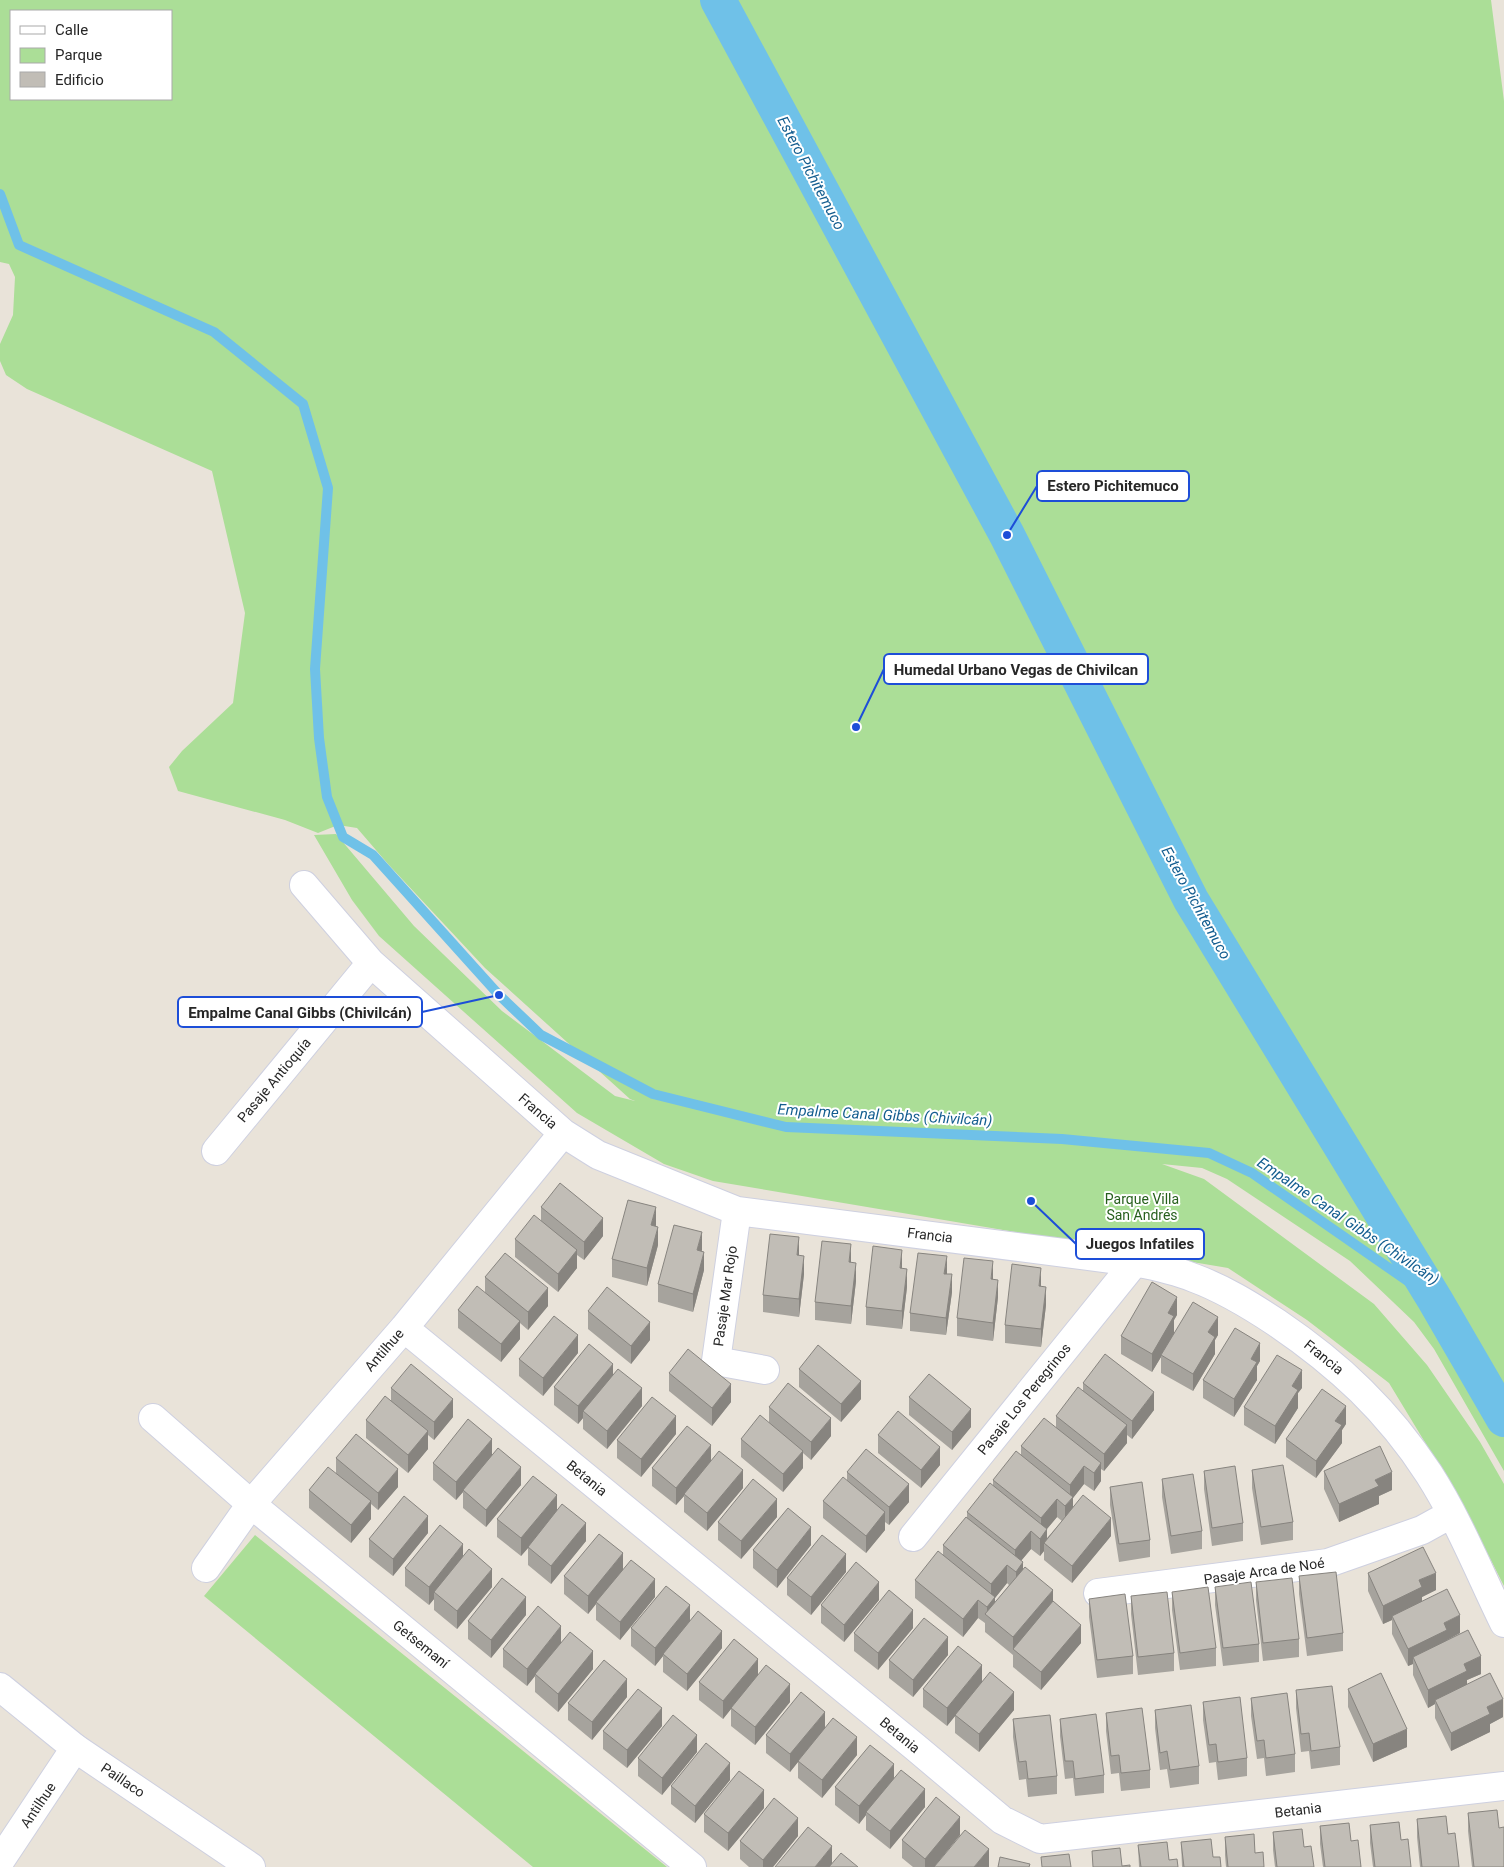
<svg xmlns="http://www.w3.org/2000/svg" width="1504" height="1867" font-family="Roboto,sans-serif">
	<style>
		.green { fill: #abde97; fill-rule: evenodd }
		.lines { fill: none; stroke-linecap: round; stroke-linejoin: round }
		.stream { stroke: #6fc1e8; stroke-width: 10 }
		.canal { stroke: #6fc1e8; stroke-width: 36 }
		.minor-casing { stroke: #ced0e0; stroke-width: 30 }
		.tertiary-casing { stroke: #ced0e0; stroke-width: 30 }
		.minor { stroke: #fff; stroke-width: 28 }
		.tertiary { stroke: #fff; stroke-width: 28 }
		.wall { fill: #a6a39d; fill-rule: evenodd }
		.shaded-wall { fill: #87847f }
		.building { fill: #c1bdb6; stroke: #87847f }
		.labels { text-anchor: middle; dominant-baseline: central; stroke-width: 4; stroke-linejoin: round; paint-order: stroke }
		.street-label { font-size: 14px; fill: #272727; stroke: #fff }
		.park-label { font-size: 14px; fill: #265f1c; stroke: #fff }
		.water-label { font-size: 15px; font-style: italic; fill: #135d8f; stroke: #fff }
		.leader { fill: none; stroke: #1d4ed8; stroke-width: 2 }
		.callout-dot { fill: #1d4ed8; stroke: #fff; stroke-width: 2 }
		.callout { fill: #fff; stroke: #1d4ed8; stroke-width: 2 }
		.callout-label { font-size: 15px; text-anchor: middle; font-weight: bold; fill: #272727 }
	</style>
	<rect width="100%" height="100%" fill="#e9e3d9"/>
	<path class="green" d="M0,0H1491L1504,101V1471L1434,1349L1414,1322L1350,1261L1227,1179L1202,1168L1162,1164L1204,1179L1374,1304L1427,1365L1480,1442L1504,1484V1586L1463,1505L1389,1383L1307,1320L1228,1268L713,1181L664,1164L577,1113L379,936L352,900L314,835L336,834L414,926L502,1011L615,1096L635,1101L630,1099L485,968L388,864L357,828L338,825L318,833L285,820L178,791L169,767L182,751L233,703L245,613L212,471L27,389L6,375L0,361V344L13,315L15,277L9,264L0,262ZM11,11H171V99H11Z
		M255,1535L667,1867H533L204,1596Z"/>
	<g class="lines">
		<path class="stream" d="M0,194L19,245L214,332L303,404L328,488L315,669L319,738L327,797L343,837L373,855L499,995L541,1035L653,1094L786,1127L1062,1139L1209,1153L1252,1173L1435,1300"/>
		<path class="canal" d="M718,0L1007,535L1191,900L1435,1300L1504,1419"/>
		<g class="minor-casing">
			<path id="minor" d="M304,885L371,963L563,1133L598,1155L737,1211L1135,1262C1155,1266 1175,1270 1194,1278C1224,1289 1250,1305 1277,1323C1339,1365 1388,1411 1429,1474C1459,1521 1480,1574 1504,1623
				M216,1151L371,963
				M737,1211L716,1361L765,1370
				M404,1328L915,1747L1002,1820L1040,1839L1504,1786
				M153,1418L251,1504L692,1867
				M913,1537L1135,1262
				M206,1568L251,1504L404,1328L563,1133
				M1098,1593L1328,1563L1422,1530L1451,1514
				M75,1748L251,1867"/>
		</g>
		<g class="tertiary-casing">
			<path id="tertiary" d="M0,1687L75,1748L0,1861"/>
		</g>
		<use href="#minor" class="minor"/>
		<use href="#tertiary" class="tertiary"/>
	</g>
	<path class="wall" d="M541,1207L603,1236L584,1260L577,1255V1268L558,1292L515,1257V1239L541,1221Z
		M656,1225L658,1245L647,1286L612,1277V1259Z
		M701,1251L704,1270L693,1312L658,1302V1284Z
		M799,1256L804,1274L799,1317L763,1312V1295Z
		M851,1263L856,1281L851,1324L815,1320V1302Z
		M902,1268L907,1287L902,1329L866,1325V1307Z
		M946,1274L952,1292L946,1335L910,1331V1313Z
		M485,1277L548,1306L528,1330L520,1323V1339L501,1362L458,1328V1310L485,1292Z
		M993,1279L998,1297L993,1341L957,1336V1318Z
		M1041,1286L1046,1305L1041,1347L1005,1343V1325Z
		M588,1311L650,1340L631,1364L588,1329Z
		M1177,1315L1174,1320V1333L1218,1335L1215,1340V1354L1193,1391L1161,1373V1357L1152,1372L1121,1354V1336Z
		M578,1353L543,1396L519,1376V1359Z
		M1260,1361L1257,1366V1380L1234,1417L1203,1398V1380Z
		M799,1369L861,1399L841,1422L799,1387Z
		M669,1373L731,1402L712,1426L669,1391Z
		M613,1375L642,1406L607,1449L583,1429V1418L578,1424L554,1405V1387Z
		M1083,1383L1154,1410L1132,1439L1127,1435V1443L1104,1471L1101,1469V1481L1094,1491L1084,1484L1073,1498V1507L1111,1536L1072,1583L1044,1560V1551L1040,1556L1031,1549L1021,1561L1023,1569L1053,1601L1081,1643L1041,1690L1013,1667V1655L985,1632V1623L978,1618L963,1637L915,1598V1580L943,1556V1545L967,1518V1512L993,1485V1480L1021,1455V1446L1056,1427V1416L1083,1390ZM1057,1517L1062,1521L1047,1538V1529ZM1007,1583L1009,1585L995,1603V1598Z
		M391,1388L453,1417L434,1440L428,1435V1449L408,1473L366,1438V1420L391,1401Z
		M1302,1388L1298,1393V1408L1275,1444L1244,1425V1407Z
		M909,1397L971,1427L952,1450L909,1415Z
		M769,1407L831,1436L811,1460L803,1453V1468L783,1492L741,1457V1439L769,1422Z
		M1346,1424L1342,1430V1443L1316,1478L1286,1457V1439Z
		M676,1434L641,1477L617,1458V1440Z
		M878,1435L940,1465L921,1488L878,1453Z
		M492,1455L521,1485L486,1527L463,1508V1492L456,1500L433,1480V1463Z
		M336,1458L398,1487L378,1510L371,1504V1519L351,1543L309,1508V1490L336,1473Z
		M711,1461L743,1488L707,1531L684,1512V1496L676,1505L652,1486V1468Z
		M1252,1470L1293,1522V1540L1261,1545L1252,1488Z
		M1204,1471L1243,1523V1541L1212,1546L1204,1489Z
		M1324,1471L1392,1490L1379,1496V1504L1339,1522L1324,1489Z
		M847,1472L909,1502L889,1525L885,1522V1530L866,1553L823,1518V1501L847,1481Z
		M1162,1479L1202,1531V1549L1171,1554L1162,1497Z
		M1110,1487L1150,1540V1557L1119,1562L1110,1505Z
		M557,1511L586,1541L551,1584L528,1565V1548L521,1556L497,1537V1519Z
		M777,1517L741,1559L718,1540V1522Z
		M428,1533L393,1576L369,1557V1539Z
		M811,1545L777,1588L753,1568V1550Z
		M463,1556L492,1587L457,1629L434,1610V1599L429,1605L405,1586V1568Z
		M623,1570L655,1597L620,1640L596,1620V1604L588,1614L564,1594V1576Z
		M846,1572L811,1615L787,1595V1578Z
		M1368,1573L1436,1590L1422,1597V1601L1460,1633L1447,1640L1481,1674L1467,1680V1685L1503,1717L1490,1724V1732L1451,1751L1435,1718V1704L1428,1708L1413,1675V1664L1408,1666L1392,1634V1620L1383,1624L1368,1591Z
		M1299,1576L1343,1633V1651L1307,1656L1299,1594Z
		M1256,1582L1299,1639V1657L1263,1661L1256,1600Z
		M1215,1587L1259,1644V1662L1223,1666L1215,1605Z
		M1172,1592L1216,1648V1666L1180,1670L1172,1610Z
		M1131,1596L1174,1653V1671L1138,1675L1131,1614Z
		M1089,1599L1133,1656V1674L1097,1678L1089,1617Z
		M879,1600L844,1642L821,1623V1605Z
		M526,1615L491,1658L468,1639V1621Z
		M690,1621L722,1648L687,1691L663,1672V1656L655,1666L631,1646V1628Z
		M913,1628L878,1670L854,1651V1633Z
		M561,1642L593,1669L558,1712L535,1692V1676L527,1686L503,1667V1649Z
		M948,1655L913,1697L889,1678V1660Z
		M758,1675L790,1702L755,1745L731,1726V1709L723,1719L699,1700V1682Z
		M982,1682L1014,1710L979,1752L955,1733V1716L947,1726L923,1707V1689Z
		M1348,1689L1407,1747L1373,1762L1348,1707Z
		M1296,1690L1340,1747V1765L1311,1769L1309,1751L1301,1752L1296,1708Z
		M627,1697L592,1740L568,1720V1703Z
		M1251,1698L1295,1754V1772L1266,1776L1264,1758L1257,1759L1251,1716Z
		M1203,1702L1247,1758V1776L1218,1780L1216,1762L1209,1763L1203,1720Z
		M1155,1710L1199,1766V1784L1170,1788L1167,1769L1160,1770L1155,1728Z
		M1106,1713L1150,1770V1788L1121,1791L1119,1773L1111,1774L1106,1731Z
		M1013,1719L1057,1776V1794L1028,1797L1026,1779L1019,1780L1013,1737Z
		M1060,1719L1104,1775V1793L1075,1796L1073,1778L1065,1779L1060,1736Z
		M662,1726L627,1768L603,1749V1731Z
		M825,1728L857,1755L822,1798L798,1778V1762L790,1772L766,1753V1735Z
		M697,1752L662,1795L638,1776V1758Z
		M894,1779L925,1807L890,1849L866,1830V1815L859,1824L835,1805V1787Z
		M730,1780L695,1823L671,1804V1786Z
		M764,1808L728,1851L704,1832V1814Z
		M1468,1813L1504,1867H1472L1468,1831Z
		M1417,1819L1459,1867H1420L1417,1837Z
		M1370,1825L1411,1867H1373L1370,1843Z
		M1320,1826L1351,1841L1361,1867H1323L1320,1844Z
		M1273,1832L1314,1867H1275L1273,1850Z
		M960,1835L934,1867H913L902,1858V1840Z
		M798,1836L773,1867H749L740,1859V1841Z
		M1225,1837L1255,1853L1264,1867H1226L1225,1855Z
		M1181,1842L1221,1867H1182Z
		M1138,1845L1178,1867H1139Z"/>
	<path class="shaded-wall" d="M656,1207V1225L651,1243V1225Z
		M603,1218V1236L584,1260V1242Z
		M658,1227V1245L647,1286V1268Z
		M702,1232V1250L697,1268V1250Z
		M799,1237V1255L797,1273V1255Z
		M851,1244V1262L849,1280V1262Z
		M577,1250V1268L558,1292V1274Z
		M902,1250V1267L900,1286V1268Z
		M704,1252V1270L693,1312V1294Z
		M804,1256V1274L799,1317V1299Z
		M947,1256V1274H944Z
		M993,1261V1279L991,1297V1279Z
		M856,1263V1281L851,1324V1306Z
		M1041,1268V1286L1039,1304V1286Z
		M907,1269V1287L902,1329V1311Z
		M952,1274V1292L946,1335V1318Z
		M998,1280V1297L993,1341V1323Z
		M1046,1287V1305L1041,1347V1329Z
		M548,1288V1306L528,1330V1312Z
		M1177,1297V1315L1174,1320V1334L1161,1355V1357L1152,1372V1354L1168,1313Z
		M1218,1317V1335L1215,1340V1354L1193,1391V1374L1208,1332Z
		M520,1321V1339L501,1362V1344Z
		M650,1322V1340L631,1364V1346Z
		M578,1335V1353L543,1396V1378Z
		M1260,1343V1361L1257,1366V1380L1234,1417V1399L1251,1359Z
		M613,1364V1382L583,1411V1418L578,1424V1406Z
		M1302,1370V1388L1298,1393V1408L1275,1444V1426L1292,1386Z
		M861,1381V1399L841,1422V1404Z
		M731,1384V1402L712,1426V1408Z
		M642,1388V1406L607,1449V1431Z
		M1154,1392V1410L1132,1439V1421Z
		M453,1399V1417L434,1440V1422Z
		M1346,1406V1424L1342,1430V1443L1316,1478V1461L1335,1421Z
		M971,1409V1427L952,1450V1432Z
		M676,1416V1434L641,1477V1459Z
		M831,1418V1436L811,1460V1442Z
		M1127,1425V1443L1104,1471V1454Z
		M428,1431V1449L408,1473V1455Z
		M492,1439V1457L463,1490V1492L456,1500V1482Z
		M711,1445V1463L684,1494V1496L676,1505V1488Z
		M940,1447V1465L921,1488V1470Z
		M803,1451V1468L783,1492V1474Z
		M1101,1463V1481L1094,1491V1473Z
		M1084,1466V1484L1073,1498V1515L1065,1524V1506L1070,1501V1485Z
		M521,1467V1485L486,1527V1510Z
		M398,1469V1487L378,1510V1493Z
		M743,1470V1488L707,1531V1513Z
		M1392,1472V1490L1379,1496V1504L1339,1522V1504L1375,1480Z
		M909,1484V1502L889,1525V1507Z
		M557,1495V1513L528,1547V1548L521,1556V1538Z
		M777,1499V1517L741,1559V1541Z
		M1057,1499V1517L1041,1536V1518Z
		M371,1501V1519L351,1543V1525Z
		M885,1512V1530L866,1553V1536Z
		M428,1516V1533L393,1576V1559Z
		M1111,1518V1536L1072,1583V1566Z
		M586,1523V1541L551,1584V1566Z
		M811,1527V1545L777,1588V1570Z
		M1047,1529V1546L1044,1543V1551L1040,1556V1539Z
		M1031,1531V1549L1015,1568V1550Z
		M463,1544V1562L434,1592V1599L429,1605V1587Z
		M623,1553V1571L596,1602V1604L588,1614V1596Z
		M846,1554V1572L811,1615V1597Z
		M1023,1562V1580L1016,1590V1572Z
		M1007,1565V1583L995,1598V1615L987,1616V1607L991,1602V1584Z
		M492,1569V1587L457,1629V1611Z
		M1436,1573V1590L1422,1597V1605L1392,1616V1620L1383,1624V1606L1419,1580Z
		M655,1579V1597L620,1640V1622Z
		M879,1582V1600L844,1642V1625Z
		M1053,1590V1608L1013,1649V1637Z
		M526,1597V1615L491,1658V1640Z
		M978,1600V1618L963,1637V1619Z
		M690,1605V1623L663,1654V1656L655,1666V1648Z
		M913,1610V1628L878,1670V1653Z
		M1460,1615V1633L1447,1640V1648L1413,1657V1664L1408,1666V1649L1444,1623Z
		M1081,1625V1643L1041,1690V1672Z
		M561,1626V1643L535,1674V1676L527,1686V1669Z
		M722,1631V1648L687,1691V1674Z
		M948,1637V1655L913,1697V1680Z
		M593,1651V1669L558,1712V1694Z
		M1481,1656V1674L1467,1680V1689L1435,1700V1704L1428,1708V1690L1464,1664Z
		M758,1659V1676L731,1708V1709L723,1719V1701Z
		M982,1665V1683L947,1726V1708Z
		M627,1679V1697L592,1740V1722Z
		M790,1684V1702L755,1745V1727Z
		M1014,1692V1710L979,1752V1734Z
		M1503,1699V1717L1490,1724V1732L1451,1751V1733L1487,1707Z
		M662,1708V1726L627,1768V1750Z
		M825,1712V1729L798,1761V1762L790,1772V1754Z
		M1407,1729V1747L1373,1762V1744Z
		M697,1735V1752L662,1795V1778Z
		M857,1737V1755L822,1798V1780Z
		M730,1763V1780L695,1823V1806Z
		M894,1764V1782L866,1812V1815L859,1824V1806Z
		M925,1789V1807L890,1849V1831Z
		M764,1790V1808L728,1851V1833Z
		M960,1817V1835L934,1867H925V1859Z
		M798,1818V1836L773,1867H763V1860Z
		M832,1846V1864L829,1867H815Z
		M989,1849V1867H974Z"/>
	<path class="building" d="M560,1183L603,1218L584,1242L541,1207Z
		M628,1200L656,1207L651,1225L658,1227L647,1268L612,1259Z
		M534,1215L577,1250L558,1274L515,1239Z
		M674,1225L702,1232L697,1250L704,1252L693,1294L658,1284Z
		M770,1234L799,1237L797,1255L804,1256L799,1299L763,1295Z
		M822,1241L851,1244L849,1262L856,1263L851,1306L815,1302Z
		M873,1246L902,1250L900,1268L907,1269L902,1311L866,1307Z
		M505,1253L548,1288L528,1312L485,1277Z
		M918,1253L947,1256L944,1274H952L946,1318L910,1313Z
		M964,1258L993,1261L991,1279L998,1280L993,1323L957,1318Z
		M1012,1264L1041,1268L1039,1286L1046,1287L1041,1329L1005,1325Z
		M1152,1282L1177,1297L1168,1313L1174,1316L1152,1354L1121,1336Z
		M477,1286L520,1321L501,1344L458,1310Z
		M607,1287L650,1322L631,1346L588,1311Z
		M1193,1302L1218,1317L1208,1332L1215,1337L1193,1374L1161,1355Z
		M554,1316L578,1335L543,1378L519,1359Z
		M1235,1328L1260,1343L1251,1359L1257,1362L1234,1399L1203,1380Z
		M589,1344L613,1364L578,1406L554,1387Z
		M818,1345L861,1381L841,1404L799,1369Z
		M688,1349L731,1384L712,1408L669,1373Z
		M1105,1354L1154,1392L1132,1421L1083,1383Z
		M1277,1355L1302,1370L1292,1386L1298,1390L1275,1426L1244,1407Z
		M411,1364L453,1399L434,1422L391,1388Z
		M618,1369L642,1388L607,1431L583,1411Z
		M929,1374L971,1409L952,1432L909,1397Z
		M788,1383L831,1418L811,1442L769,1407Z
		M1078,1387L1127,1425L1104,1454L1056,1416Z
		M1322,1389L1346,1406L1335,1421L1342,1425L1316,1461L1286,1439Z
		M385,1396L428,1431L408,1455L366,1420Z
		M652,1397L676,1416L641,1459L617,1440Z
		M898,1411L940,1447L921,1470L878,1435Z
		M760,1415L803,1451L783,1474L741,1439Z
		M1044,1418L1101,1463L1094,1473L1084,1466L1070,1485L1021,1446Z
		M468,1419L492,1439L456,1482L433,1463Z
		M687,1426L711,1445L676,1488L652,1468Z
		M356,1434L398,1469L378,1493L336,1458Z
		M1380,1446L1392,1472L1375,1480L1379,1486L1339,1504L1324,1471Z
		M498,1448L521,1467L486,1510L463,1490Z
		M866,1449L909,1484L889,1507L847,1472Z
		M719,1451L743,1470L707,1513L684,1494Z
		M1016,1451L1073,1497L1065,1506L1057,1499L1041,1518L993,1480Z
		M1283,1465L1293,1522L1261,1527L1252,1470Z
		M1235,1466L1243,1523L1212,1528L1204,1471Z
		M328,1467L371,1501L351,1525L309,1490Z
		M1193,1474L1202,1531L1171,1536L1162,1479Z
		M533,1476L557,1495L521,1538L497,1519Z
		M843,1477L885,1512L866,1536L823,1501Z
		M753,1479L777,1499L741,1541L718,1522Z
		M1142,1482L1150,1540L1119,1544L1110,1487Z
		M990,1483L1047,1529L1040,1539L1031,1531L1015,1550L967,1512Z
		M1083,1495L1111,1518L1072,1566L1044,1543Z
		M404,1496L428,1516L393,1559L369,1539Z
		M562,1504L586,1523L551,1566L528,1547Z
		M788,1508L811,1527L777,1570L753,1550Z
		M966,1517L1023,1562L1016,1572L1007,1565L991,1584L943,1545Z
		M440,1525L463,1544L429,1587L405,1568Z
		M599,1534L623,1553L588,1596L564,1576Z
		M822,1535L846,1554L811,1597L787,1578Z
		M1423,1547L1436,1573L1419,1580L1422,1587L1383,1606L1368,1573Z
		M469,1549L492,1569L457,1611L434,1592Z
		M938,1551L995,1597L987,1607L978,1600L963,1619L915,1580Z
		M631,1560L655,1579L620,1622L596,1602Z
		M856,1562L879,1582L844,1625L821,1605Z
		M1025,1567L1053,1590L1013,1637L985,1614Z
		M1336,1572L1343,1633L1307,1638L1299,1576Z
		M502,1578L526,1597L491,1640L468,1621Z
		M1292,1578L1299,1639L1263,1643L1256,1582Z
		M1251,1582L1259,1644L1223,1648L1215,1587Z
		M666,1586L690,1605L655,1648L631,1628Z
		M1208,1587L1216,1648L1180,1653L1172,1592Z
		M1447,1589L1460,1615L1444,1623L1447,1630L1408,1649L1392,1616Z
		M889,1590L913,1610L878,1653L854,1633Z
		M1167,1592L1174,1653L1138,1657L1131,1596Z
		M1125,1594L1133,1656L1097,1660L1089,1599Z
		M1053,1601L1081,1625L1041,1672L1013,1649Z
		M538,1606L561,1626L527,1669L503,1649Z
		M698,1611L722,1631L687,1674L663,1654Z
		M924,1618L948,1637L913,1680L889,1660Z
		M1468,1630L1481,1656L1464,1664L1467,1671L1428,1690L1413,1657Z
		M570,1632L593,1651L558,1694L535,1674Z
		M734,1639L758,1659L723,1701L699,1682Z
		M958,1646L982,1665L947,1708L923,1689Z
		M604,1660L627,1679L592,1722L568,1703Z
		M766,1665L790,1684L755,1727L731,1708Z
		M990,1672L1014,1692L979,1734L955,1715Z
		M1381,1673L1407,1729L1373,1744L1348,1689Z
		M1490,1673L1503,1699L1487,1707L1490,1714L1451,1733L1435,1700Z
		M1332,1686L1340,1747L1311,1751L1309,1733L1301,1734L1296,1690Z
		M638,1689L662,1708L627,1750L603,1731Z
		M801,1692L825,1712L790,1754L766,1735Z
		M1287,1693L1295,1754L1266,1758L1264,1740L1257,1741L1251,1698Z
		M1240,1697L1247,1758L1218,1762L1216,1744L1209,1745L1203,1702Z
		M1191,1705L1199,1766L1170,1770L1167,1751L1160,1753L1155,1710Z
		M1142,1708L1150,1770L1121,1773L1119,1755L1111,1756L1106,1713Z
		M1096,1714L1104,1775L1075,1779L1073,1761H1065L1060,1719Z
		M673,1715L697,1735L662,1778L638,1758Z
		M1050,1715L1057,1776L1028,1779L1026,1761L1019,1762L1013,1719Z
		M833,1718L857,1737L822,1780L798,1761Z
		M706,1743L730,1763L695,1806L671,1786Z
		M870,1745L894,1764L859,1806L835,1787Z
		M901,1770L925,1789L890,1831L866,1812Z
		M739,1771L764,1790L728,1833L704,1814Z
		M936,1797L960,1817L925,1859L902,1840Z
		M774,1798L798,1818L763,1860L740,1841Z
		M1497,1810L1499,1828L1504,1827V1867H1474L1468,1813Z
		M1446,1816L1448,1834L1455,1833L1459,1867H1422L1417,1819Z
		M1399,1822L1401,1840L1408,1839L1411,1867H1375L1370,1825Z
		M1349,1823L1351,1841L1358,1840L1361,1867H1325L1320,1826Z
		M808,1827L832,1846L815,1867H775Z
		M1302,1829L1304,1847L1311,1846L1314,1867H1277L1273,1832Z
		M965,1830L989,1849L974,1867H934Z
		M1254,1834L1255,1853L1263,1852L1264,1867H1228L1225,1837Z
		M1211,1839L1213,1857H1220L1221,1867H1184L1181,1842Z
		M1167,1842L1169,1860L1177,1859L1178,1867H1141L1138,1845Z
		M1120,1848L1122,1866L1130,1865V1867H1093L1092,1851Z
		M841,1853L858,1867H829Z
		M1069,1854L1071,1867H1042L1041,1857Z
		M1000,1857L1030,1864L1029,1867H998Z"/>
	<g class="labels">
		<g class="street-label">
			<text transform="translate(274 1080) rotate(-50)">Pasaje Antioquía</text>
			<text transform="translate(538 1111) rotate(41)">Francia</text>
			<text transform="translate(930 1235) rotate(7)">Francia</text>
			<text transform="translate(725 1296) rotate(-82)">Pasaje Mar Rojo</text>
			<text transform="translate(384 1350) rotate(-49)">Antilhue</text>
			<text transform="translate(1324 1357) rotate(39)">Francia</text>
			<text transform="translate(1024 1399) rotate(-51)">Pasaje Los Peregrinos</text>
			<text transform="translate(587 1478) rotate(39)">Betania</text>
			<text transform="translate(1264 1571) rotate(-8)">Pasaje Arca de Noé</text>
			<text transform="translate(421 1644) rotate(39)">Getsemaní</text>
			<text transform="translate(900 1735) rotate(40)">Betania</text>
			<text transform="translate(123 1780) rotate(34)">Paillaco</text>
			<text transform="translate(38 1805) rotate(-56)">Antilhue</text>
			<text transform="translate(1298 1810) rotate(-7)">Betania</text>
		</g>
		<g class="park-label">
			<text x="1142" y="1199">Parque Villa<tspan x="1142" dy="16">San Andrés</tspan></text>
		</g>
		<g class="water-label">
			<text transform="translate(811 173) rotate(62)">Estero Pichitemuco</text>
			<text transform="translate(1196 903) rotate(61)">Estero Pichitemuco</text>
			<text transform="translate(885 1115) rotate(3)">Empalme Canal Gibbs (Chivilcán)</text>
			<text transform="translate(1348 1221) rotate(34)">Empalme Canal Gibbs (Chivilcán)</text>
		</g>
	</g>
	<path class="leader" d="M1007 535L1037 486M856 727L884 669M499 995L422 1012M1031 1201L1076 1244"/>
	<g class="callout-dot">
		<circle cx="1007" cy="535" r="5"/>
		<circle cx="856" cy="727" r="5"/>
		<circle cx="499" cy="995" r="5"/>
		<circle cx="1031" cy="1201" r="5"/>
	</g>
	<g class="callout">
		<rect x="1037" y="471" width="152" height="30" rx="5"/>
		<rect x="884" y="654" width="264" height="30" rx="5"/>
		<rect x="178" y="997" width="244" height="30" rx="5"/>
		<rect x="1076" y="1229" width="128" height="30" rx="5"/>
	</g>
	<g class="callout-label">
		<text x="1113" y="491">Estero Pichitemuco</text>
		<text x="1016" y="675">Humedal Urbano Vegas de Chivilcan</text>
		<text x="300" y="1018">Empalme Canal Gibbs (Chivilcán)</text>
		<text x="1140" y="1249">Juegos Infatiles</text>
	</g>
	<rect x="10" y="10" width="162" height="90" fill="#ffffff" stroke="#a9a9a9"/>
	<rect x="20" y="26" width="25" height="8" fill="#ffffff" stroke="#a9a9a9"/>
	<text x="55" y="35" font-size="15" fill="#272727">Calle</text>
	<rect x="20" y="48" width="25" height="15" fill="#abde97" stroke="#a9a9a9"/>
	<text x="55" y="60" font-size="15" fill="#272727">Parque</text>
	<rect x="20" y="72" width="25" height="15" fill="#c1bdb6" stroke="#a9a9a9"/>
	<text x="55" y="85" font-size="15" fill="#272727">Edificio</text>
</svg>
